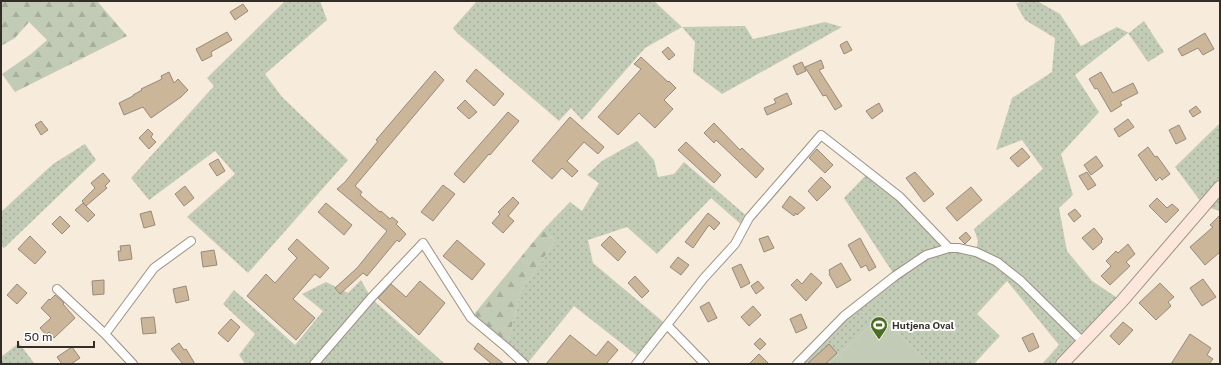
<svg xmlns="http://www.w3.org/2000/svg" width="1221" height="365" font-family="'Public Sans',sans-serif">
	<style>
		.grass { fill: url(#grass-dots) }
		.forest { fill: url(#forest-firs) }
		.park { fill: #c2cbb5 }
		.building { fill: #ccb699; stroke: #958a7c }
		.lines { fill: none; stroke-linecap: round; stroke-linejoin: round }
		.street-casing { stroke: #9c9082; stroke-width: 10 }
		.secondary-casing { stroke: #9c9082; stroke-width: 14 }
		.street { stroke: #fff; stroke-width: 8 }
		.secondary { stroke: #fde6dc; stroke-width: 12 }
		.labels { text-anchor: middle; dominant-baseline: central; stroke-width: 4; stroke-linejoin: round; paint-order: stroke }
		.poi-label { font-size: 10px; font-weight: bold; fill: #322d27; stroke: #fff; text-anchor: start }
	</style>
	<defs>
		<pattern id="grass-dots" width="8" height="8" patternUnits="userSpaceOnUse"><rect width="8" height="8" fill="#c2cbb5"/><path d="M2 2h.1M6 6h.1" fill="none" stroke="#a7af9c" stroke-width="1.8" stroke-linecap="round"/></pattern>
		<pattern id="forest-firs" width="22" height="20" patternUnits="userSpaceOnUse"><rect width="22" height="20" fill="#c2cbb5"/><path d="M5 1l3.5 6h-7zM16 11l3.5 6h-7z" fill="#a7af9c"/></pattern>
	</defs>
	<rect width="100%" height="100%" fill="#f7ebdb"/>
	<path class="grass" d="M285,1H320L327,20L265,74L282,97L348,160L248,273L187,217L235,174L215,151L149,200L131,178L214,86L207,78Z
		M477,1H654L682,27L745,26L753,39L825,22L842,27L722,94L693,72L695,42L682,27L645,48L582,120L571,108L559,121L457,33L453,28Z
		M1022,1H1037L1060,14L1081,46L1117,27L1129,33L1144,21L1164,52L1148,62L1128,33L1075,75L1099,112L1061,154L1073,195L1059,208L1067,251L1092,281L1122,301L1062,364H1042L1059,345L1007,281L977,314L1000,336L974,364H930L880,316L829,364H797L844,316L895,276L844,198L868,173L949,248L976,251L978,241L974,229L1043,169L1022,140L996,150L1012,98L1052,72L1055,38L1025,20L1016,4Z
		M1220,123V211L1204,206L1175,167Z
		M637,141L654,160L658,177L674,174L684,162L749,218L744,227L711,198L657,254L627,227L588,240L593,263L667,325L640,358L574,306L527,364L507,348L520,293L555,241L543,230L570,202L582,211L599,183L587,175L602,161Z
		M85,144L96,160L4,248L1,246V212L53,164Z
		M361,280L371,298L445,364H245L239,355L255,334L223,304L234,290L295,345L323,311L302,294L326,282L348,293Z
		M19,343L34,363L32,364H1V357Z"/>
	<path class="forest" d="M1,1H97L127,36L15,92L2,74L31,54L47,40L29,22L15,38L1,46Z
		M543,230L555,241L520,293L507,348L471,318Z"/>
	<path class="park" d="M880,316L930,364H829Z"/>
	<path class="building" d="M243,4L248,11L235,20L230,12Z
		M227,32L232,40L211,52L212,56L202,61L196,49Z
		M1205,33L1214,49L1203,55L1198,48L1182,56L1178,49Z
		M847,41L852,50L844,54L840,45Z
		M668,47L675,55L669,60L662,52Z
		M641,57L668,82L669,81L676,88L664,100L673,109L655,128L639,113L618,135L598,117L641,69L634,64Z
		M821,60L824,68L819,70L842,106L835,110L826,95L823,96L805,67Z
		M802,62L806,71L797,75L793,66Z
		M476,69L504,94L494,106L466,81Z
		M435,71L444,80L355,186L362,192L360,195L380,212L381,211L390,219L392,217L398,222L396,224L406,234L399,242L397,240L367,276L363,273L340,294L335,288L357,268L387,231L337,189L345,182L378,141L376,140Z
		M169,72L174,83L178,79L188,90L181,97L151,118L143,107L124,115L119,103L133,96V95L142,90L141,89L162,79L161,76Z
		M1101,72L1113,93L1133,83L1138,93L1120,102L1122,105L1111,112L1097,88L1095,89L1089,79Z
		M787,93L792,104L767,115L764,108L776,103L774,99Z
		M465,100L477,112L469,119L457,108Z
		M879,103L883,111L872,119L866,111Z
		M1196,106L1201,112L1193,117L1189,111Z
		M508,112L519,121L490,155L489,154L464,183L454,174Z
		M570,117L604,147L598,154L584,142L567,161L578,171L572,177L562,168L552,179L532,161Z
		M1128,119L1134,127L1119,137L1114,129Z
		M41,121L48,130L41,135L35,125Z
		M714,123L740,150L742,148L764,169L756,178L716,140L714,143L704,133Z
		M1179,125L1186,139L1176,144L1169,130Z
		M148,129L153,134L151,137L156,142L149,149L139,138Z
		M686,142L721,175L714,183L678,150Z
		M1148,147L1155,157L1157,156L1170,174L1162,180L1160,177L1156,181L1138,155Z
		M1022,148L1030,157L1018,167L1010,158Z
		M817,149L833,165L825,173L809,158Z
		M1096,156L1103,166L1091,175L1084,165Z
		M218,159L225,171L217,176L209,164Z
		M915,172L934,194L924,202L906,178Z
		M1087,172L1096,185L1088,190L1079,176Z
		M103,173L110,181L105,186L107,188L86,206L82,201L95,188L91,183Z
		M821,177L831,187L817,201L808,191Z
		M443,185L455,194L433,221L421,212Z
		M185,186L194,198L184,206L175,194Z
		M971,187L982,200L957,221L946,208Z
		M790,196L805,208L797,215L796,213L794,216L782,207Z
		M513,197L519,203L508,216L514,221L503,233L492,223L500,214L498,212Z
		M1157,198L1167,208L1172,204L1179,210L1166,223L1149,206Z
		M83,203L95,215L88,222L75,210Z
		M326,203L352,225L344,235L318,212Z
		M1075,209L1081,216L1074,222L1068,214Z
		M151,211L155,225L144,228L140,214Z
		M708,213L720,223L714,230L709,225L693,248L685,242Z
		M1220,215V252L1205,265L1190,247L1213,227L1210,225Z
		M60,216L70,226L62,234L52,224Z
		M1094,228L1103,239L1101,241L1102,242L1093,250L1082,238Z
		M966,232L971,238L965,244L959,238Z
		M30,236L46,252L35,264L18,249Z
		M610,236L626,252L618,261L601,245Z
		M768,236L774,248L764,252L759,239Z
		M860,238L876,267L869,271L866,265L861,268L848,245Z
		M297,239L329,268L320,278L315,274L293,299L315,318L296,340L247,296L266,274L275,283L297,258L288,249Z
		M457,240L485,264L472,280L443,256Z
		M1128,244L1135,254L1126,262L1130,266L1110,285L1101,276L1111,266L1106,261L1116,251L1118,253Z
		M130,245L132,259L119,261L118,251H121L120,246Z
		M214,250L217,265L203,267L201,252Z
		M678,257L689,265L681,275L670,267Z
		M841,263L851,280L837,288L829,274H830L829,270Z
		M741,264L750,283L741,288L732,268Z
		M811,273L822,283L806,301L791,285L797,279L802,284Z
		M635,276L649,291L642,298L628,283Z
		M1203,279L1216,297L1202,306L1190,288Z
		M104,280V294L93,295L92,281Z
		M420,281L445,303L419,335L378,298L391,284L406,297Z
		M758,281L764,288L756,294L751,286Z
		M1160,283L1174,297L1168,302L1171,306L1156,320L1139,303Z
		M17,284L27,293L17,304L7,295Z
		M186,286L189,300L176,303L173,289Z
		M55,295L64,303L63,304L75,318L54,338L49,332L46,335L40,328L51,318L41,308L49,299L50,300Z
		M709,302L717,318L708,322L700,307Z
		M753,306L761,315L749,326L741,317Z
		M801,314L807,328L796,333L790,319Z
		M154,317L156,333L143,334L141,318Z
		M231,319L240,327L228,342L218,333Z
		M1123,322L1133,330L1119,345L1110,336Z
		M1033,333L1039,347L1029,352L1022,338Z
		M1190,334L1211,348L1207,355L1213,359L1209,364H1171Z
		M570,335L596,356L608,341L618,350L606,364H546Z
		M760,338L766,344L760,350L754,344Z
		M179,343L184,350L186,349L195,364H183L171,349Z
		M478,343L504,364H492L474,349Z
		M829,344L837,353L825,364H807Z
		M72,347L80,358L71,364H62L57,357Z
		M759,354L769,364H749Z"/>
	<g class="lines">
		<g class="street-casing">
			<path id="street" d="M57,289L105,334L133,364
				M667,325L705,364
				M105,334L154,268L191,241
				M314,364L371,298L423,243L471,318L507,348L524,364
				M636,364L704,278L735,244L749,218L821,135L900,197L949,248
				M797,364L844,316L895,276L926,255L949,248H958L976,252L997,262L1021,281L1082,341"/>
		</g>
		<g class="secondary-casing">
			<path id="secondary" d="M1062,364L1122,301L1220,187"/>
		</g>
		<use href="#street" class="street"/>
		<use href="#secondary" class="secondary"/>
	</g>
	<defs>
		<g id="stadium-pin" transform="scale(0.9)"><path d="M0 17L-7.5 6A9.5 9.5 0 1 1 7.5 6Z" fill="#4d6d23" stroke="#fff"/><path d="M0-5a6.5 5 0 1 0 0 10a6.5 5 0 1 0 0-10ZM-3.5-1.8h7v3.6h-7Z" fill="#fff"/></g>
	</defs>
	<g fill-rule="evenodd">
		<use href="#stadium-pin" x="879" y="325"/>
	</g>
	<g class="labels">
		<g class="poi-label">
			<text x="892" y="325">Hutjena Oval</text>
		</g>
	</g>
	<rect width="1221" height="365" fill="none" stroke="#322d27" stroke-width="4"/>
	<path d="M18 341v6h76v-6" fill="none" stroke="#322d27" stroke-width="2"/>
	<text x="24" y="341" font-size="12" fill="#322d27" stroke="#ffffff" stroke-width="3" paint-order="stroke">50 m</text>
</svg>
